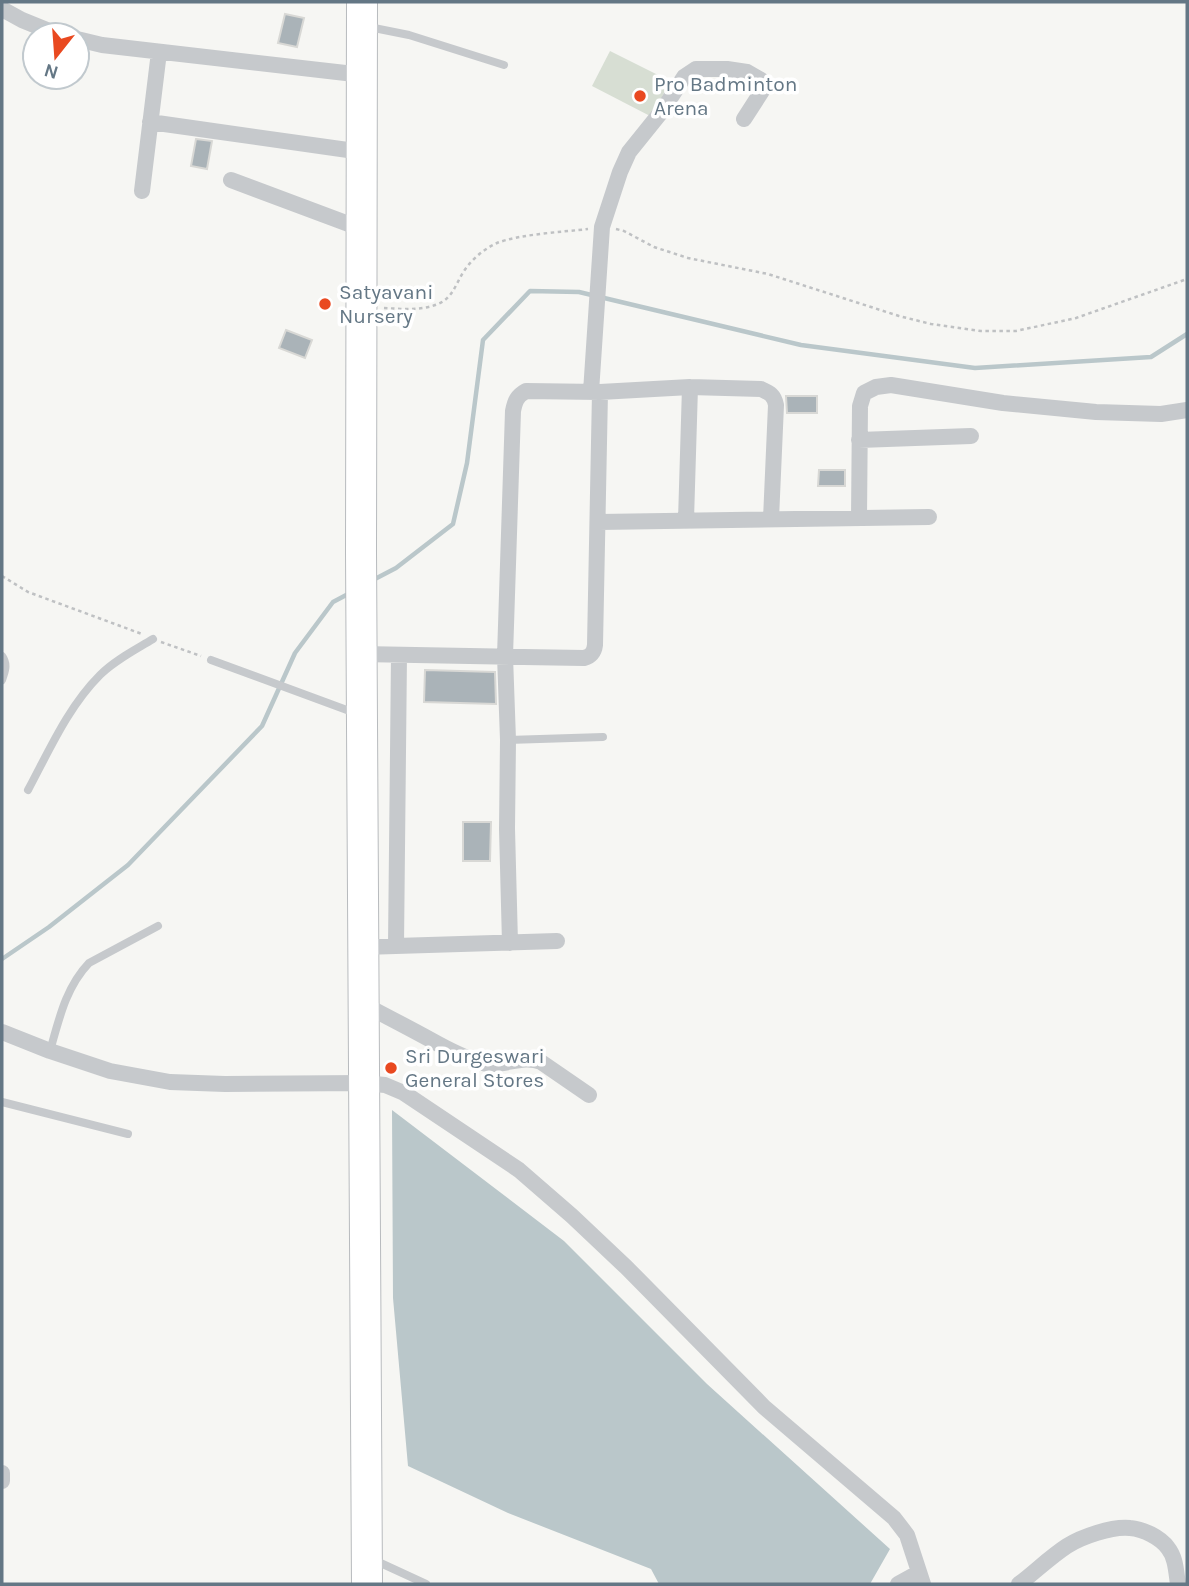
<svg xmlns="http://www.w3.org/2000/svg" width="1189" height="1586" font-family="Karla,sans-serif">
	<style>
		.green { fill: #d7ded3 }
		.water { fill: #bac7ca }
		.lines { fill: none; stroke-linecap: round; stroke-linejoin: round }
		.stream { stroke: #bac7ca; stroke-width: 4.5 }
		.building { fill: #aab3b8; stroke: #d8d8d5; stroke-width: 2 }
		.highway-casing { stroke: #b8bbbe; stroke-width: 32 }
		.path { stroke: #bfc1c3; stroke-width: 2.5; stroke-dasharray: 3.5 3.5; stroke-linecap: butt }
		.lane { stroke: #c6c9cc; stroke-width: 8 }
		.street { stroke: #c6c9cc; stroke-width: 16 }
		.highway { stroke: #fff; stroke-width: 30 }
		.poi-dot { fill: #e94920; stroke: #fff; stroke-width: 2.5 }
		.labels { text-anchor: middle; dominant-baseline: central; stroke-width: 7; stroke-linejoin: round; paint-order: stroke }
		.poi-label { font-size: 21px; fill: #647785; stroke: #fff; text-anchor: start }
	</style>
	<rect width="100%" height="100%" fill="#f6f6f3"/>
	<path class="green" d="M610,51L670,81L652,117L592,86Z"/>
	<path class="water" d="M392,1110L564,1241L707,1384L890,1549L870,1584H659L651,1569L508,1513L408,1466L393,1298Z"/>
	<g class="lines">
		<path class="stream" d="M373,580L396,568L453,524L467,463L483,340L530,291L579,292L801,345L975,368L1151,357L1187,334
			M2,959L49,927L128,865L262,726L295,653L333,602L350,593"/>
	</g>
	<path class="building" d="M285,14L304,18L297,47L278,43Z
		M196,139L212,141L207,169L191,166Z
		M286,330L312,340L305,358L279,348Z
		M786,396H817V413H787Z
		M819,470H845V486H818Z
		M425,670L495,672L496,704L424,702Z
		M463,822H491L490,861H463Z"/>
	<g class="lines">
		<g class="highway-casing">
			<path id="highway" d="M362,2L361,552L367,1584"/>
		</g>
		<path class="path" d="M616,229L624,231L654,247L688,258L768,274L899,316L931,324L981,331H1016L1076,318L1187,279
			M384,308C402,309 421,311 438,304C453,298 456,283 464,271C472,259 484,249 497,243C520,234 563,232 588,229
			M2,576L28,592L142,634
			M161,642L201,656"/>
		<path class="lane" d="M369,27L409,35L504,65
			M2,656C8,664 5,672 2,680
			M211,660L355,713
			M508,740L603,737
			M28,790C49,751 68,707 100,675C115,660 135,650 153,639
			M50,1051C59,1019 66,987 89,963L158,926
			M2,1102L128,1134
			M374,1560L426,1584"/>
		<path class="street" d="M2,9L22,20L59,35
			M77,39L102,45L363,75
			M150,122L362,152
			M231,180L362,229
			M142,191L159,52
			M591,392L602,227L620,172L629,152L662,111L684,77L696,69H727L747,72L761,80L762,91L744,119
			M859,440L971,436
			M859,518L860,406L864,393L876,387L891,385L1003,403L1096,412L1161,414L1187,410
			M686,520L690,387
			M599,522L929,517
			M361,654L584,658C591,656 594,653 595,645L600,392
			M510,943L507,829L508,740L505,656L513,411C515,401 517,396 526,391L600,392L690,387L761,389C770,393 774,395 776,405L771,519
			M396,946L399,655
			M363,947L557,941
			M363,1004C386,1016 409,1028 431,1040C447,1049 464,1058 482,1063C502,1068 522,1054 541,1062L589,1095
			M2,1032L50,1051L110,1071L170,1082L225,1084L364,1083L385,1085L404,1093L519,1170L572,1216L626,1267L764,1407L894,1518L907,1535L923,1584
			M2,1473V1481
			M898,1584L918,1573
			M1019,1584C1035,1572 1050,1557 1067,1546C1081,1537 1112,1526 1130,1528C1143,1529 1160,1537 1168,1548C1176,1558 1176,1572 1178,1584"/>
		<use href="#highway" class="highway"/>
	</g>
	<g class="poi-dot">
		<circle cx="640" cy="96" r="7"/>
		<circle cx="325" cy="304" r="7"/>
		<circle cx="391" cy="1068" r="7"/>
	</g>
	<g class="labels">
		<g class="poi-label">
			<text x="654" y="84">Pro Badminton<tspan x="654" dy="24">Arena</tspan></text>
			<text x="339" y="292">Satyavani<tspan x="339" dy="24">Nursery</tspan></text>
			<text x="405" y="1056">Sri Durgeswari<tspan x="405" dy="24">General Stores</tspan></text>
		</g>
	</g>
	<rect width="1189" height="1586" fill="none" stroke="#647785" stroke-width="7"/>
	<g transform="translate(56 56) rotate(197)"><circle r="33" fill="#ffffff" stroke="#c1c9ce" stroke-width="2"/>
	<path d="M0-5L12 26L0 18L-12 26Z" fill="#e94920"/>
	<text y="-10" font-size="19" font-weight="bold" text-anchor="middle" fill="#647785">N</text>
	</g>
</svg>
